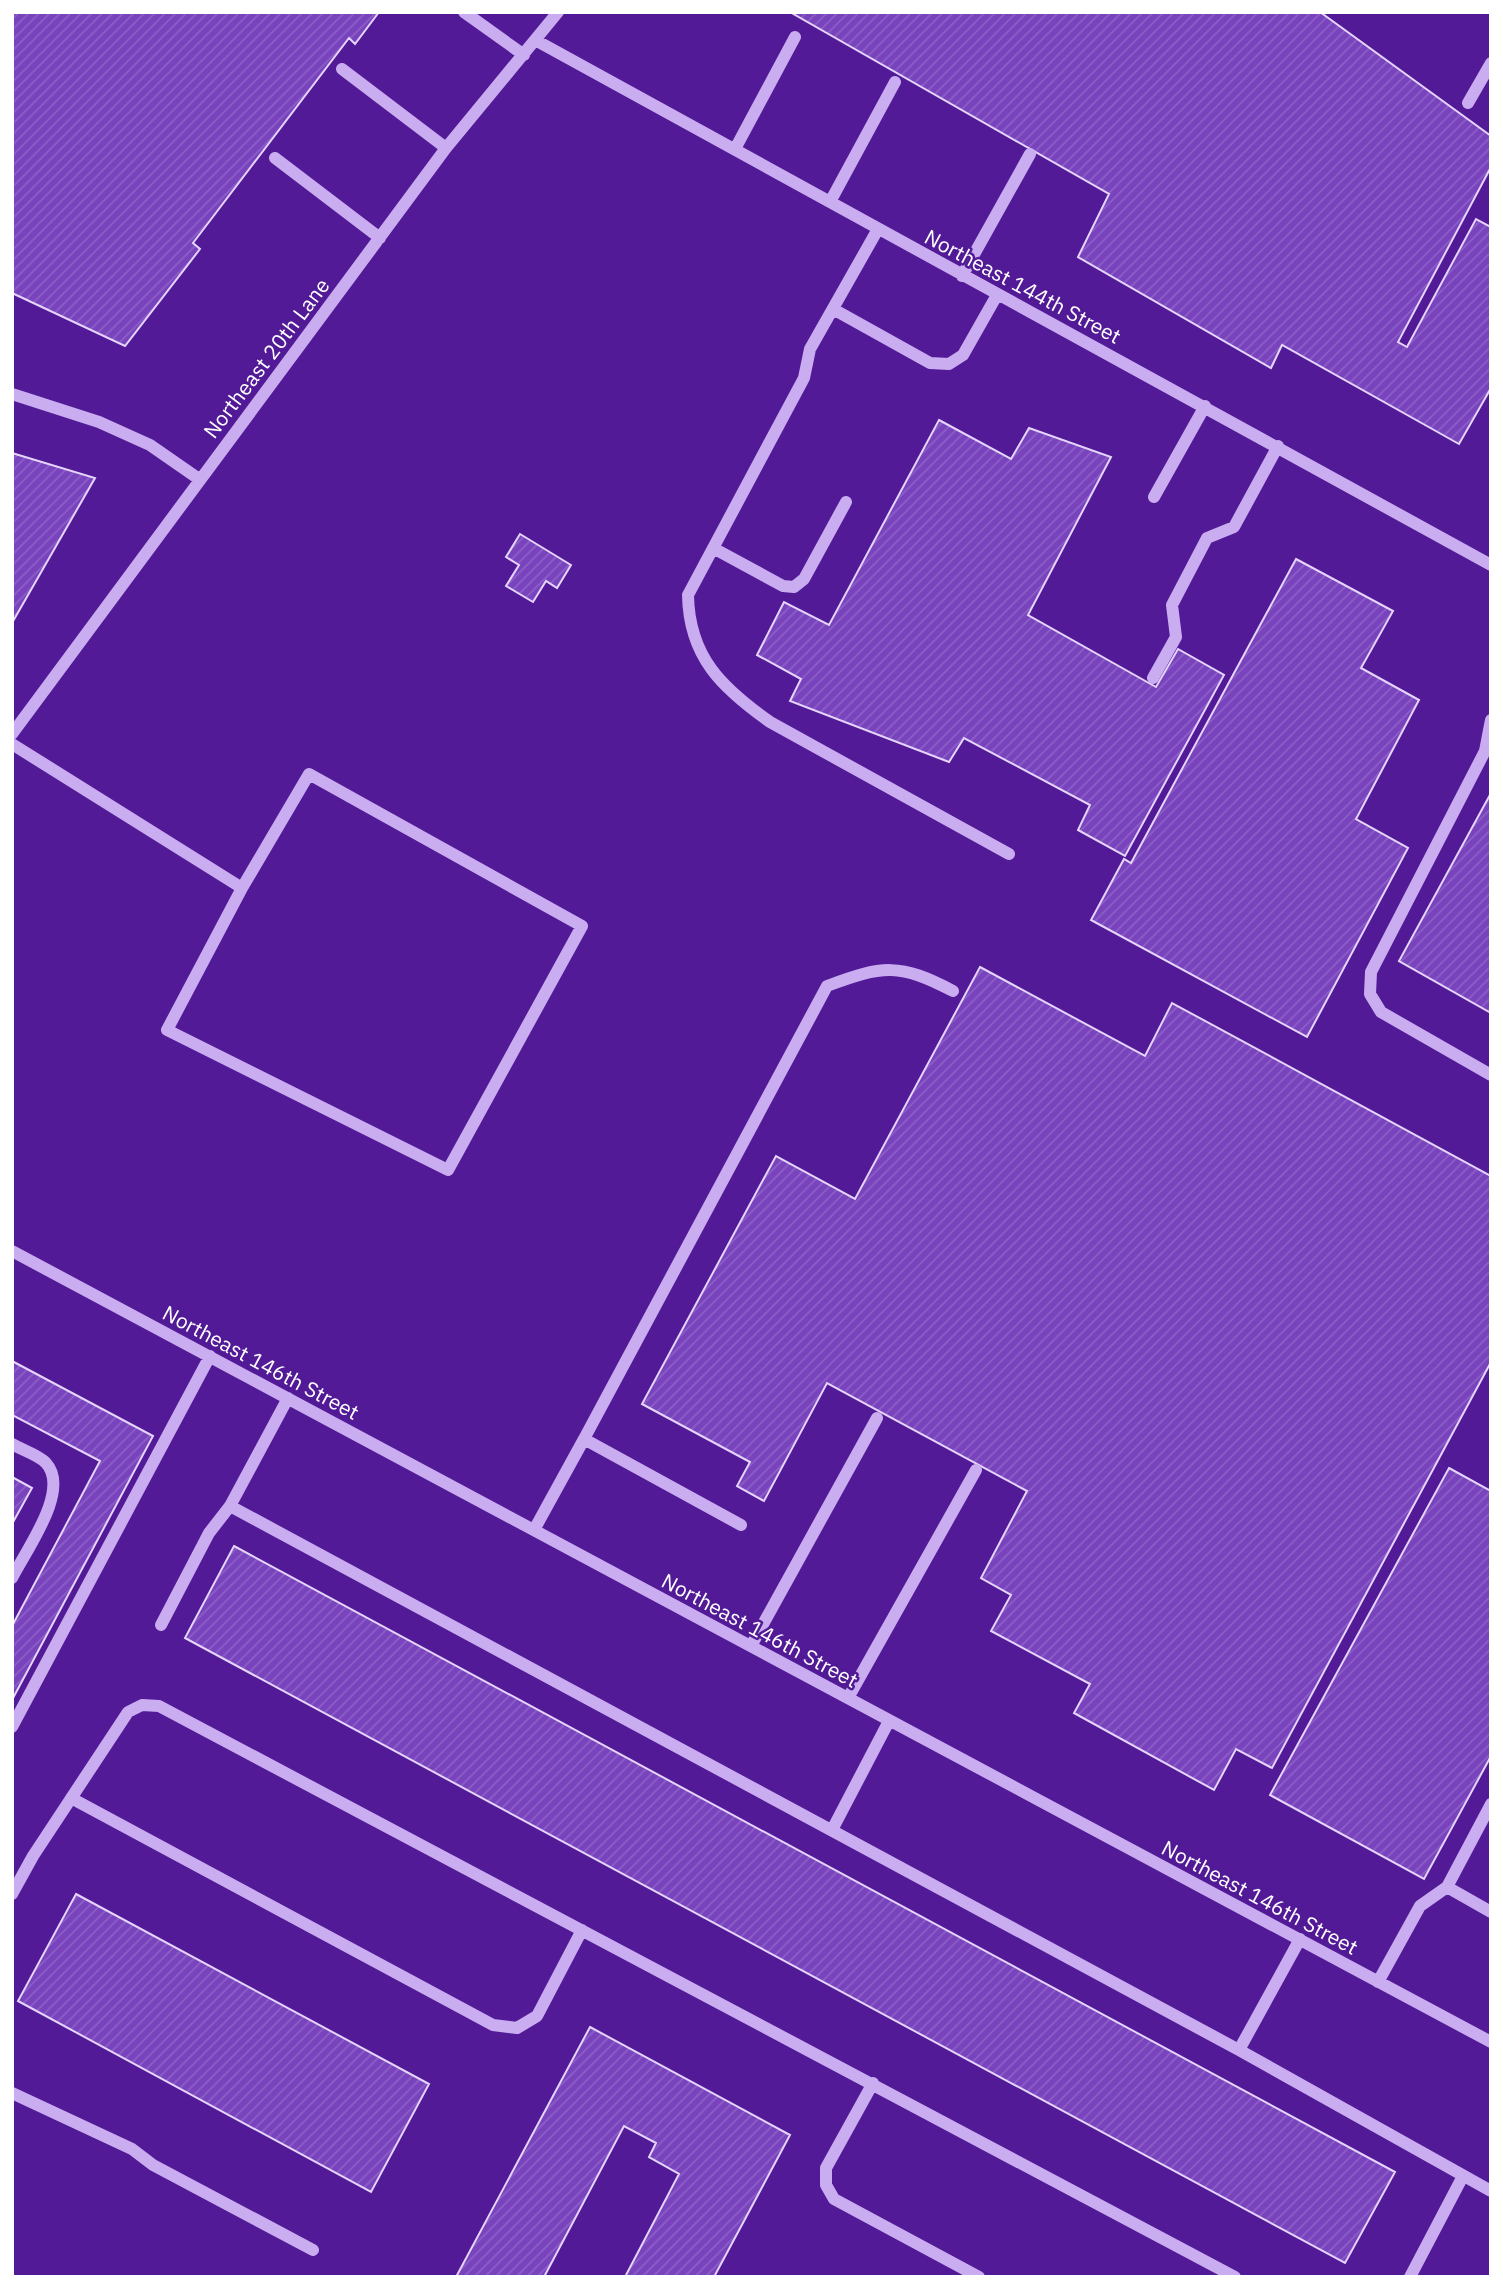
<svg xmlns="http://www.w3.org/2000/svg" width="1503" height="2289" font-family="'IBM Plex Sans',sans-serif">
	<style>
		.building { fill: url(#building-hatch); stroke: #e5d4fb; stroke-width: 2 }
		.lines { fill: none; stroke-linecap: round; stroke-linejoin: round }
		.minor { stroke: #caadf0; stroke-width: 12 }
		.labels { text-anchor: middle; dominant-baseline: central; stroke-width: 5; stroke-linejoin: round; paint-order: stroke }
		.street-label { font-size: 21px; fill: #fff; stroke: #521a96 }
	</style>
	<defs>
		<pattern id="building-hatch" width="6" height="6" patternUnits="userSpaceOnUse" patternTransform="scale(1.75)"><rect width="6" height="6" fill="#7843bd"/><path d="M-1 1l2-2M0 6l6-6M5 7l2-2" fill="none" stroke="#8c5fc7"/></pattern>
	</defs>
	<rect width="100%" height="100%" fill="#521a96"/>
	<path class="building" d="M12,12H379L355,44L349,38L193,243L200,249L125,346L12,293Z
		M790,12H1320L1491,136V167L1398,342L1407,347L1476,219L1491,227V388L1459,444L1282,345L1271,368L1078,257L1109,194Z
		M939,420L1011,459L1029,428L1111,457L1028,615L1156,687L1178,649L1224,675L1125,856L1078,830L1090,805L964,738L949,762L790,701L801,679L757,655L784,602L829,625Z
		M12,453L95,478L12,623Z
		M520,534L571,565L557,588L546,581L533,602L506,586L519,565L506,557Z
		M1296,559L1393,611L1361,668L1419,700L1356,819L1408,848L1307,1037L1091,920L1124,859L1131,863Z
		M1491,793V1013L1399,961Z
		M980,967L1145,1056L1172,1003L1491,1176V1362L1272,1768L1236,1749L1214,1790L1074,1713L1090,1684L991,1631L1011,1595L981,1578L1027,1491L827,1383L764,1501L737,1486L750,1462L642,1404L776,1156L855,1199Z
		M12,1361L153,1436L12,1700V1626L100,1461L12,1415Z
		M1449,1468L1491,1491V1756L1424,1879L1270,1795Z
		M12,1477L32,1488L12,1524Z
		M234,1546L1395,2172L1345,2263L185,1638Z
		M76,1894L429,2084L371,2192L18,2001Z
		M590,2027L790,2135L714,2277H625L679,2174L649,2157L656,2143L624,2126L544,2277H456Z"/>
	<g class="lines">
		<path class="minor" d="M464,12L524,55
			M537,41L1491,565
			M342,69L446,148
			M1468,103L1491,63
			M735,149L795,37
			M275,158L380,238
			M830,202L895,82
			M878,229L810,349L804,378L688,595C689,657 722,688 770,722L1009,854
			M962,276L1030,154
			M833,309L930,363L949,364L963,355L997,295
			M12,394L99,422L150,445L199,479
			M1154,497L1205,406
			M713,548L783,586L794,587L804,579L846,502
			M1153,678L1176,637L1172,605L1207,538L1234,527L1278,446
			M1491,720L1485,751L1371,972L1370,994L1381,1012L1491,1075
			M12,734L446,148L558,12
			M12,744L242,888
			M309,774L582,926L448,1170L167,1030L242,888Z
			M12,1251L1491,2042
			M288,1398L230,1506L1239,2050L1491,2191
			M584,1439L827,986C883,965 900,963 953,991
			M12,1444C22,1450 39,1455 46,1463C71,1490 26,1550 12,1578
			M534,1530L584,1439L741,1525
			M161,1625L209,1533L230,1506
			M751,1646L877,1418
			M848,1698L976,1470
			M12,1727L210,1356
			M71,1798L493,2025L517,2028L537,2016L582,1930
			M832,1830L889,1721
			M1447,1887L1491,1912
			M12,1894L33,1856L128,1712L142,1705L159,1706L1235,2277
			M1378,1982L1420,1906L1447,1887L1491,1804
			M1239,2050L1300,1939
			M873,2083L826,2168V2185L834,2199L979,2277
			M12,2093L132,2149L153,2165L313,2250
			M1410,2277L1463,2176"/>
	</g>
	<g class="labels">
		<g class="street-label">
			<text transform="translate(1023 286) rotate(28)">Northeast 144th Street</text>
			<text transform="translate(266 358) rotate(-53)">Northeast 20th Lane</text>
			<text transform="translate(261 1362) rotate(28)">Northeast 146th Street</text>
			<text transform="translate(760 1630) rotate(28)">Northeast 146th Street</text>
			<text transform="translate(1260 1897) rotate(28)">Northeast 146th Street</text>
		</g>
	</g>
	<rect width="1503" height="2289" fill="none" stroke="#ffffff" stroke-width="28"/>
</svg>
